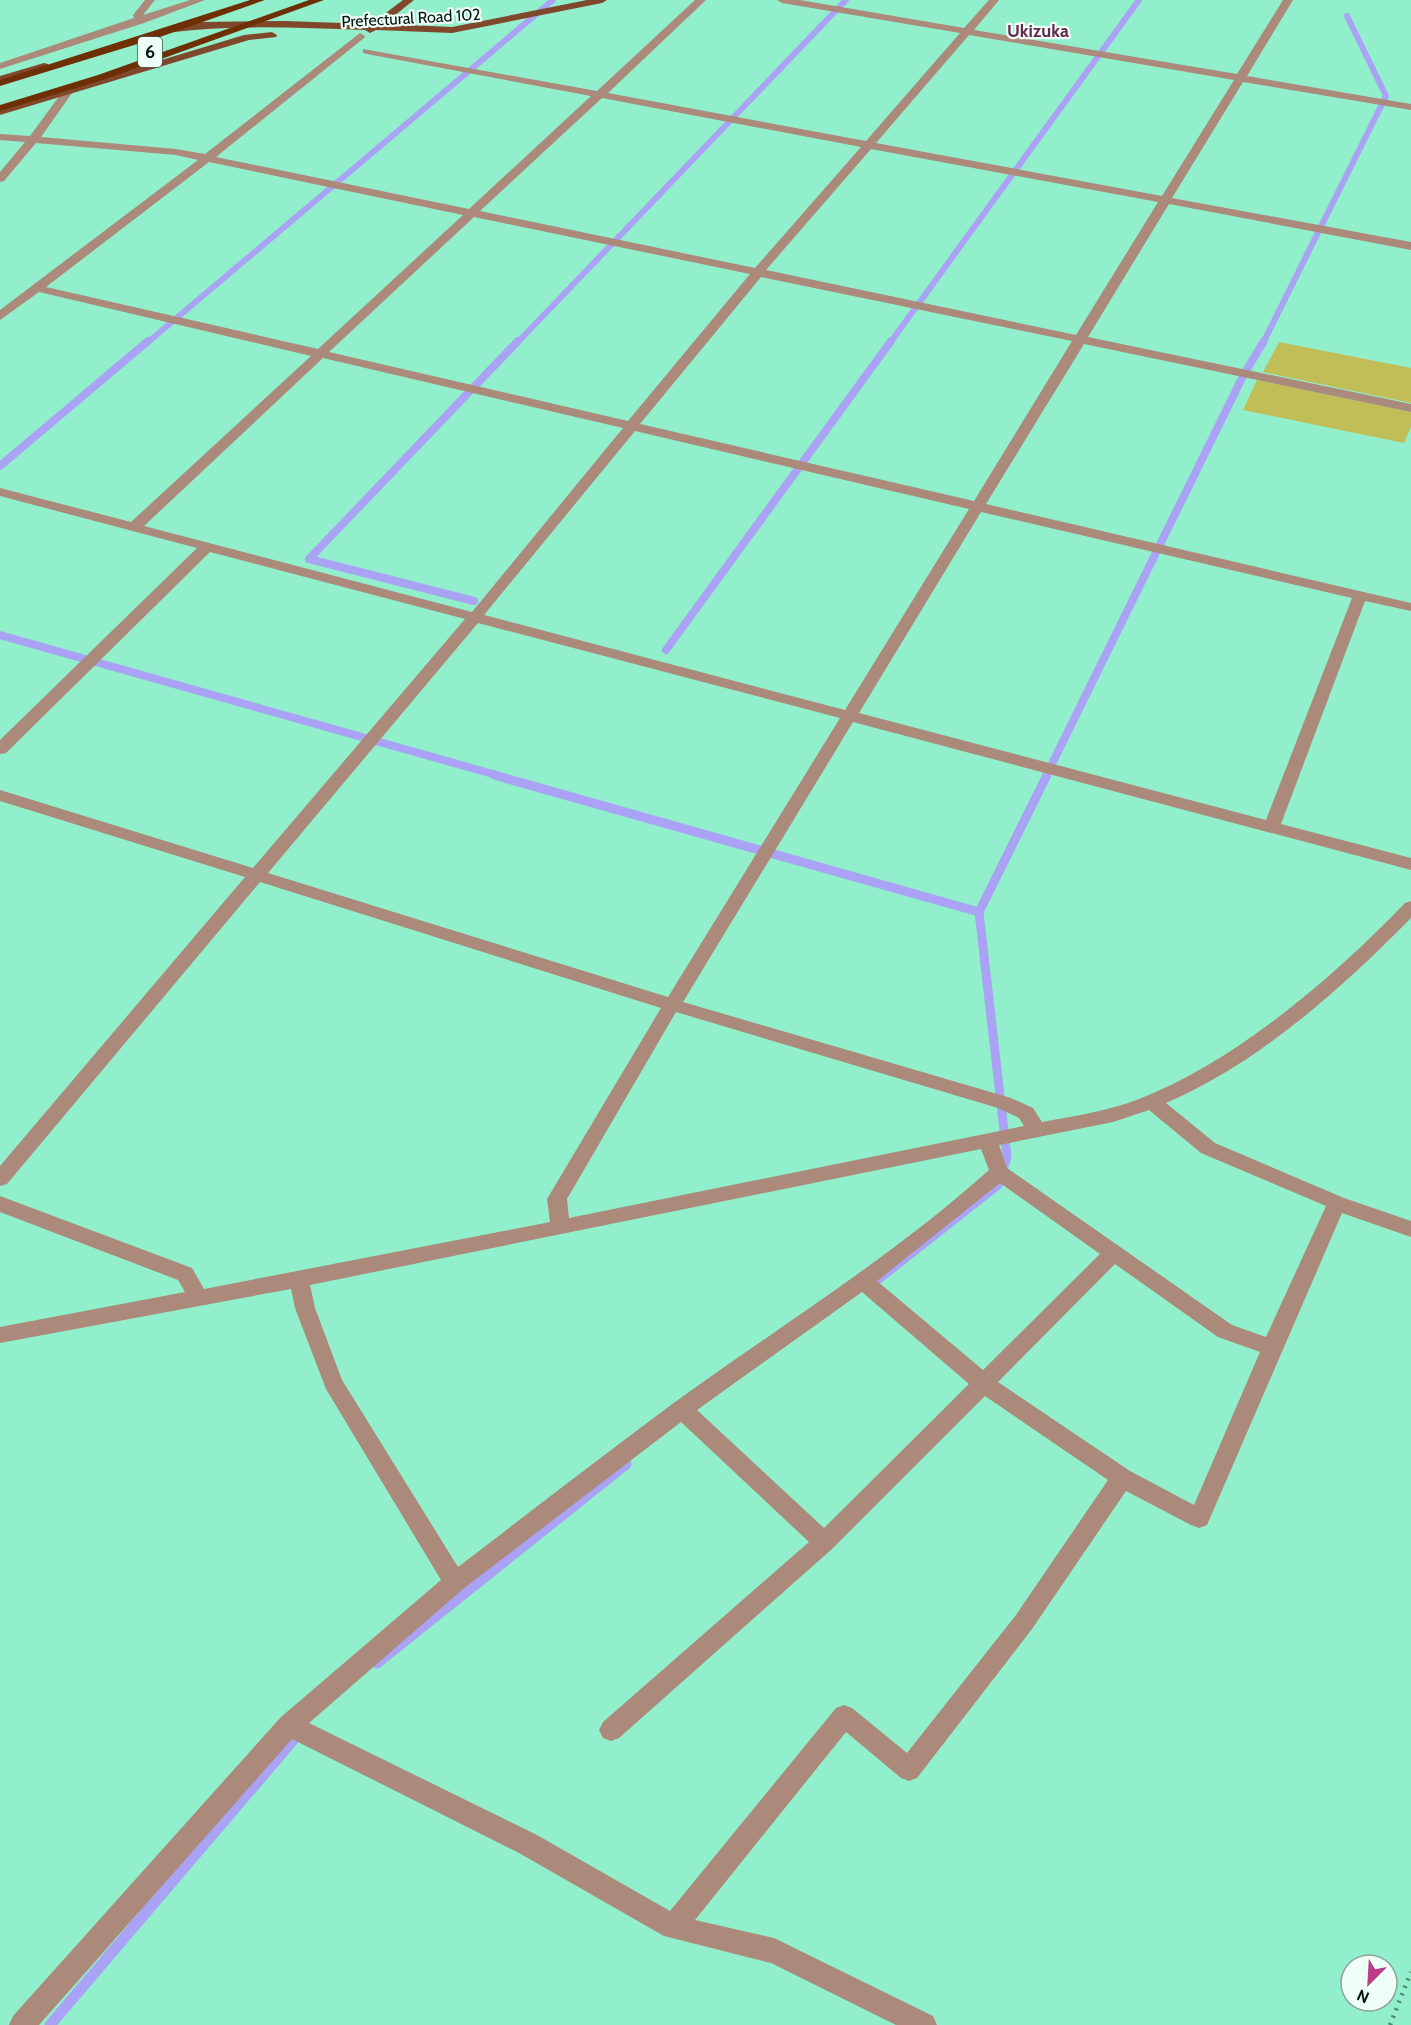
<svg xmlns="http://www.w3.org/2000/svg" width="1411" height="2025" font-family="Cabin,sans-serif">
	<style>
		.green { fill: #c1be57 }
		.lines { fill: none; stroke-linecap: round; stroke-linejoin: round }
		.stream-far3 { stroke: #aaa2f5; stroke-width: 6 }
		.stream-far2 { stroke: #aaa2f5; stroke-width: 8 }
		.stream-far1 { stroke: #aaa2f5; stroke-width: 9 }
		.stream { stroke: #aaa2f5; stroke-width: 11 }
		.path { stroke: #4d8870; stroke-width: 4.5; stroke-dasharray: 2 6; stroke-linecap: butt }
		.minor { fill: #ab8a7b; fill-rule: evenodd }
		.major { fill: #80482b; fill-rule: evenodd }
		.highway { fill: #6f2f05; fill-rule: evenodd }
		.labels { text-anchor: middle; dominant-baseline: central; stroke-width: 4.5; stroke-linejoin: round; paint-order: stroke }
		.far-street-label { font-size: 16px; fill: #00150c; stroke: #eefff7 }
		.far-quarter-label { font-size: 18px; font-weight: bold; fill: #67294c; stroke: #eefff7 }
		.shield { fill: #eefff7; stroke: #475b52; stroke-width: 1.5 }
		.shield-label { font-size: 18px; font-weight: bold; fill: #00150c }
	</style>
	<rect width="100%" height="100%" fill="#92efcb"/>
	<path class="green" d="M1279,342L1411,368V403L1263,372Z
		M1257,380L1411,412V427L1404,443L1243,410Z"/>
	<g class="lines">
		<path class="stream-far3" d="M147,343L553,0
			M517,343L846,0
			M890,343L1139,0
			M1263,343L1386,96L1347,16"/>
		<path class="stream-far2" d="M0,466L148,341
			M474,601L309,559L518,341
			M0,635L500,776
			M666,650L891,341
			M1046,776L1244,374L1264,341"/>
		<path class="stream-far1" d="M494,775L979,912L1007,1157L998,1185L870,1286
			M979,912L1047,775"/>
		<path class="stream" d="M377,1663L626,1464
			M50,2025L300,1732"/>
		<path class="path" d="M1390,2025L1411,1972"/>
		<path class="minor" d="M145,0H155L143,15L190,0H205L144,23L0,69V63L134,18L133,15Z
			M695,0H706L608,93L866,141L960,33L782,3L777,0H800L964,28L989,0H999L974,30L1237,74L1283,0H1293L1247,76L1411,104V110L1243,82L1172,198L1411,242V250L1169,204L1088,337L1411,404V412L1084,344L986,504L1411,603V611L1365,601L1281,824L1411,858V870L853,722L683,1002L1011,1098L1033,1108L1042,1122C1075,1116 1108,1111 1139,1099C1235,1062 1334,977 1405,903L1411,901V918L1408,921C1338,992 1258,1063 1166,1103L1215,1143L1344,1198L1411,1221V1237L1342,1213L1207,1525L1199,1528L1191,1525L1126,1491L1032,1629L917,1778L909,1781L901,1778L846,1732L695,1920L774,1938L933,2016L937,2025H896L771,1963L664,1936L519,1853L292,1739L39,2025H9L13,2016L281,1717L441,1580L326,1389L295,1308L291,1289L0,1343V1327L185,1292L178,1280L0,1212V1196L192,1268L204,1289L550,1222L547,1199L661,1008L260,882L7,1184L0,1186V1166L245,877L0,801V790L253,868L465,619L210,552L6,753L0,754V740L197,548L0,496V488L131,522L311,356L39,292L0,320V310L198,160L176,155L36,143L4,181L0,182V172L25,142L0,140V134L30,136L63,91L67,90L72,93L41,137L176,149L205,154L360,33L365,36L364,38L216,157L469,209L591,96L367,54L363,53V49L597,91ZM969,35L1234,80L1162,196L876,143ZM602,98L861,147L755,268L480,211ZM871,149L1158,202L1076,335L766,270ZM209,162L463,215L318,349L46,287ZM474,217L750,274L628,421L329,352ZM761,277L1072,341L974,501L640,424ZM323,358L623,428L472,612L144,526ZM635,431L969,509L845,710L484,615ZM981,512L1352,598L1266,820L859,713ZM478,623L840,718L668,997L268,873ZM676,1012L998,1108L1019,1118L1024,1126L569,1218L567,1199ZM1149,1110L1201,1153L1326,1206L1266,1337L1232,1325L1007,1168L999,1145L1113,1122ZM981,1149L989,1170C892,1257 780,1326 675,1402C602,1456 530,1512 458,1567L342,1380L315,1308L310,1285ZM1000,1183L1100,1254L983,1370L877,1281ZM1115,1264L1218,1337L1260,1352L1194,1505L1130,1471L998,1382ZM862,1292L969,1384L824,1528L697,1410ZM985,1396L1108,1480L1016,1615L907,1753L852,1708L844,1705L836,1708L670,1911L537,1835L309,1723L463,1589L681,1422L809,1542L603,1722L599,1730L603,1738L611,1741L619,1738L832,1549Z"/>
		<path class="major" d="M403,0H414L384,24L452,27L587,0H607L602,3L452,33L376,30L370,33L365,30C299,28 232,24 166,33L161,30L166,27L202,22L285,21L371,24Z
			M272,32L277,35L276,37L249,40L0,115V109L244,35Z
			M44,63L48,64V68L0,82V76Z"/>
		<path class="highway" d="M250,0H265L157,38L0,86V80Z
			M309,0H324L106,79L0,111V105L98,75Z"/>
	</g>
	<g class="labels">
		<g class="far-street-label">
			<text transform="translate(411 18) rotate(-3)">Prefectural Road 102</text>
		</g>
		<g class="far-quarter-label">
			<text x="1038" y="31">Ukizuka</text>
		</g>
		<rect class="shield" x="138" y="37" width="24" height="30" rx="4.5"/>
		<g class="shield-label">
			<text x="150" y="52">6</text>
		</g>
	</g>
	<g transform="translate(1369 1983) rotate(204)"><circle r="28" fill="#eefff7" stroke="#8fa199" stroke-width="1.5"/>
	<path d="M0-4.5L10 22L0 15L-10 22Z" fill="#bc3c89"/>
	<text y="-9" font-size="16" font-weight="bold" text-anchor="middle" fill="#00150c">N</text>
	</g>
</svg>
